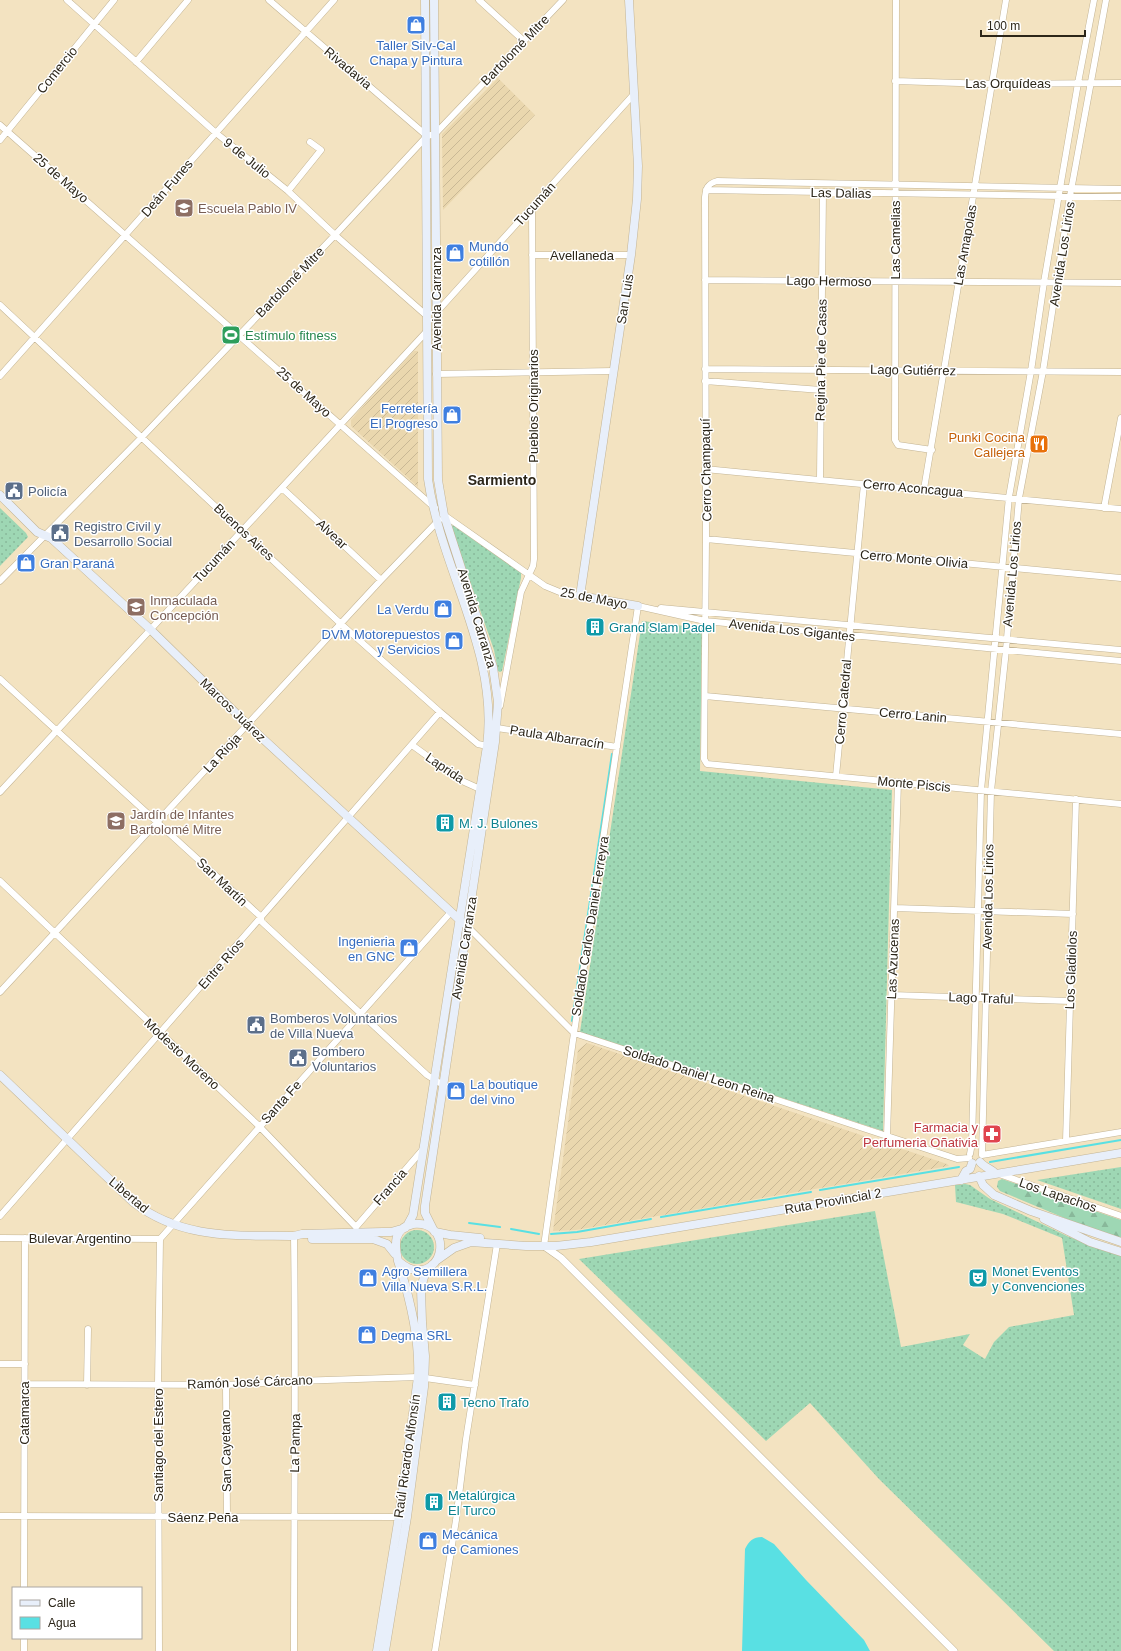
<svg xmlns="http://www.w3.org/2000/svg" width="1121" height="1651" font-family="Helvetica,sans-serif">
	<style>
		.industrial { fill: url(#industrial-furrows) }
		.grass { fill: url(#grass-dots) }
		.forest { fill: url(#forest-firs) }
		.water { fill: #59e0e3 }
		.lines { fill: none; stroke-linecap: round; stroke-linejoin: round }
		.stream { stroke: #59e0e3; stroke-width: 2 }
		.minor-casing { stroke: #c3b494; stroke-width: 7 }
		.tertiary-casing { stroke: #c3b494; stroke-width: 8 }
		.secondary-casing { stroke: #c3b494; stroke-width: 9 }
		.minor { stroke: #fff; stroke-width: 6 }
		.tertiary { stroke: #fff; stroke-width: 7 }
		.secondary { stroke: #e8effa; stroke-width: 8 }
		.labels { text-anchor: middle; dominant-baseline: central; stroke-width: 3; stroke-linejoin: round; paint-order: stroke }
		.shop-label { font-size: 13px; fill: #366cbe; stroke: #fff; text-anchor: start }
		.street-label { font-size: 13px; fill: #2c2619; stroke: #fff }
		.education-label { font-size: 13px; fill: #785e54; stroke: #fff; text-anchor: start }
		.leisure-label { font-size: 13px; fill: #27864d; stroke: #fff; text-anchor: start }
		.food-label { font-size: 13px; fill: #c56008; stroke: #fff; text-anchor: end }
		.service-label { font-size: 13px; fill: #4e5e75; stroke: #fff; text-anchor: start }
		.culture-label { font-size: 13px; fill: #0d838f; stroke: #fff; text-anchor: start }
		.health-label { font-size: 13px; fill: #be3a42; stroke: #fff; text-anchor: end }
		.neighbourhood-label { font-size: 14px; font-weight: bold; fill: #2c2619; stroke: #fff }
	</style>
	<defs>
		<pattern id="industrial-furrows" width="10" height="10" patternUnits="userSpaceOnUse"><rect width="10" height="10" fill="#ead7ae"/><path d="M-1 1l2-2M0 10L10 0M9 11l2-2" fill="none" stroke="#c9b895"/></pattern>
		<pattern id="grass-dots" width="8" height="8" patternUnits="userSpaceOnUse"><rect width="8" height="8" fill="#9ed7b4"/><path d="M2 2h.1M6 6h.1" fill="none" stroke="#88b89a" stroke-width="1.8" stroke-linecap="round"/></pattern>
		<pattern id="forest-firs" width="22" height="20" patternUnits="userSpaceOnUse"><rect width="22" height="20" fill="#9ed7b4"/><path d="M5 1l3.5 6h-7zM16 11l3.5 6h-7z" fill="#88b89a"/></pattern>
	</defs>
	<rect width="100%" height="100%" fill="#f3e3c1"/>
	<path class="industrial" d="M498,78L535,115L443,210L442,134Z
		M414,351H418V487L351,426V420Z
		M587,1043L947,1164L949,1166L576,1230L553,1231L578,1050Z"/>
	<path class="grass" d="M0,508L26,533L28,537L0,566Z
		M453,525L521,572V578L502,671L500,672L498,671L494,650L451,527Z
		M642,621L702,628L700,771L892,790L883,1131L580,1032Z
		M1121,1167V1209L1037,1180Z
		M965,1184L970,1185L990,1199L1069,1237L1121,1256V1651H1054L879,1479L810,1403L766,1441L579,1259L875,1211L901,1347L970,1334L963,1345L985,1359L994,1342L1009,1327L1074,1315L1062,1238L1003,1214L956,1202L955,1185Z
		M400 1247a17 17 0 1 1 34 0a17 17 0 1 1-34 0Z"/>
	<path class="forest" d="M1002,1179L1121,1220V1238L1086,1227L1000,1191L997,1187L998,1181Z"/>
	<path class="water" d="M762,1537L774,1544L806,1580L864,1640L870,1651H742L745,1549C749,1541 753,1537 762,1537Z"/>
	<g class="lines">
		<path class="stream" d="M572,1021L612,754
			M990,1162L1121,1140
			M820,1190L959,1167
			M661,1217L811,1192
			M469,1223L500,1227
			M511,1229L539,1234
			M551,1234L577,1232L651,1219"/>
		<g class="minor-casing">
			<path id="minor" d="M67,0L216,133L288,191L335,235L427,316
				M269,0L427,136
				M479,0L524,41
				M896,0L895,440L898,445L932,450
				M1106,0L1070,196L1043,371L1019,498L1006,650L991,791L982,1155L1121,1132
				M136,62L188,0
				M895,81L992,84L1121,83
				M0,125L435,508
				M0,140L114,0
				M1121,189L717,181C707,184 706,189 705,197L706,539L704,759L707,764L1121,804
				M706,190L1121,197
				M288,191L321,150L310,142
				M532,255H631
				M705,280L1121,283
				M0,305L341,624L440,712L478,744L487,746L491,744
				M436,313L634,94
				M705,369L1121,372
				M436,374L614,371
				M0,376L334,0
				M705,381L821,390
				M705,469L1121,509
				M820,479L823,192
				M282,488L381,580
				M924,489L1006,0
				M1104,508L1121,418
				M444,515L545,586L562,593L580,596
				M706,539L1121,578
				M0,581L142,437L335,235L427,136L435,134L563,0
				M638,606L705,621L1121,661
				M661,608L1121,650
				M0,679L260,916L262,922L427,1075L443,1085
				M705,696L1121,734
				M500,706L521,592L533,566L534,559L532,208
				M497,728L617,747
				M412,745L460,780L480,789
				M836,776L864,484
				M0,792L428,330
				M0,881L259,1126L356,1227V1232
				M895,908L1073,914
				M467,926L574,1033L957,1159L969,1158
				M0,992L381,580L439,520
				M892,995L1070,1001
				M887,1136L898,782
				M1066,1141L1076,799
				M970,1154L972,1143L981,790L1009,497L1031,371L1044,282L1078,83L1094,0
				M999,1174L1121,1216
				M0,1216L440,712
				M356,1227L424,1148
				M0,1238L160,1239
				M160,1239L451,912
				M544,1246L574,1033L638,606
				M0,1364H25
				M24,1384L226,1385L296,1381L418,1377L475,1385
				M87,1385L88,1329
				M226,1385L227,1517
				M0,1516L403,1517
				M24,1588L25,1238
				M24,1638V1651
				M159,1651L158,1384L160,1239
				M294,1651C294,1513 296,1374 294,1236
				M435,1651L456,1520L466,1439L497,1244"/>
		</g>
		<g class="tertiary-casing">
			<path id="tertiary" d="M544,1246L561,1258L954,1651"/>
		</g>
		<g class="secondary-casing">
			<path id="secondary" d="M434,0L438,480L444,515L493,667L498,702L495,742L425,1206V1213L434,1231
				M629,0L638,166L637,199L631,255L580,596L638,606
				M0,495L37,532L51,538L150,629L248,725L463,923
				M0,1075L133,1202C182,1240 236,1235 294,1236L302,1234L383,1232H391L405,1228
				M980,1162C984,1167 991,1169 995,1173
				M979,1176L983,1185L994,1195L1031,1211L1121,1242
				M961,1180L966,1171L970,1169L972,1163
				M1044,1219L1090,1242L1121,1252
				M413,1224C453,1220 446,1279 411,1269C406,1268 402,1264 398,1261C395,1245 392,1229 413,1224Z
				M407,1226L413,1215L487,746C499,652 441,570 428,479L425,0
				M435,1232L450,1235L480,1238
				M312,1239H373L387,1244L395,1254
				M437,1260L454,1248L471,1242L526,1246H556L591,1242L1121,1153
				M377,1651L399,1516L418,1377C420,1338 410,1298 398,1261
				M385,1651L407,1517L424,1387L425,1356L422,1322L421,1288L424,1277L432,1265"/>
		</g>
		<use href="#minor" class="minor"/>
		<use href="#tertiary" class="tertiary"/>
		<use href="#secondary" class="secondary"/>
	</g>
	<defs>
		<g id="shop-square" transform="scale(1)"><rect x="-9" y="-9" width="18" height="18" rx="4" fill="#3f7fe0" stroke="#fff"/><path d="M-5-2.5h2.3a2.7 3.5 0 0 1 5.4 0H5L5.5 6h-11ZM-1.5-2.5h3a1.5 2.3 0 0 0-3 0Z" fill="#fff"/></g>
		<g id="school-square" transform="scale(1)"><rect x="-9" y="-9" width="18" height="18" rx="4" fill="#8d6e63" stroke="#fff"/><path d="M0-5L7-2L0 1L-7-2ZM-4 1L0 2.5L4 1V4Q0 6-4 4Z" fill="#fff"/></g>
		<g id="stadium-square" transform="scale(1)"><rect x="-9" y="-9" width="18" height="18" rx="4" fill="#2e9e5b" stroke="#fff"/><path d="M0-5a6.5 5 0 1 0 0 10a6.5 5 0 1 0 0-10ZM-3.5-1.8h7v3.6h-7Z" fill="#fff"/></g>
		<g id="restaurant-square" transform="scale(1)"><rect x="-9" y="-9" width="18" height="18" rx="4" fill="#e8710a" stroke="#fff"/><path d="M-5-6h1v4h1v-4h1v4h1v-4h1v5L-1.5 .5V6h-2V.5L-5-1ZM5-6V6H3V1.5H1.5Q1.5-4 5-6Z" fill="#fff"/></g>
		<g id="civic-square" transform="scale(1)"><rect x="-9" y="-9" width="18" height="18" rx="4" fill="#5c6f8a" stroke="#fff"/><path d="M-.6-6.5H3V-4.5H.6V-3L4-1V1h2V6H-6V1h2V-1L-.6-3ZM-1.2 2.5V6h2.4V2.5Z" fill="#fff"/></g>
		<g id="building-square" transform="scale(1)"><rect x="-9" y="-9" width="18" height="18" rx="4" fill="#0f9aa8" stroke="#fff"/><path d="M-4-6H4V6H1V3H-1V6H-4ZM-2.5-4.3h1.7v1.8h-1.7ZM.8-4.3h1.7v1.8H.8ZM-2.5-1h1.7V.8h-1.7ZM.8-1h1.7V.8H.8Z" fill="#fff"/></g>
		<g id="pharmacy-square" transform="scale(1)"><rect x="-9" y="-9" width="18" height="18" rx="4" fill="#e0444e" stroke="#fff"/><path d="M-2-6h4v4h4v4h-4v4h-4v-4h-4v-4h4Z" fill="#fff"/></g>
		<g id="theatre-square" transform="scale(1)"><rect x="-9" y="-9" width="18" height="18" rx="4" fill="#0f9aa8" stroke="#fff"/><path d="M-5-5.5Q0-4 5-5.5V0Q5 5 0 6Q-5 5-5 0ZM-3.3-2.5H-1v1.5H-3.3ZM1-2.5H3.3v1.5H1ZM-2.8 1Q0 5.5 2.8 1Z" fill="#fff"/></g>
	</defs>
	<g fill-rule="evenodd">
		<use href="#shop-square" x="416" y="25"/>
		<use href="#school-square" x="184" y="208"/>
		<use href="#shop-square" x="455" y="253"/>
		<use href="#stadium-square" x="231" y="335"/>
		<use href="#shop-square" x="452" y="415"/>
		<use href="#restaurant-square" x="1039" y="444"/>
		<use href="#civic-square" x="14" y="491"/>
		<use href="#civic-square" x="60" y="533"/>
		<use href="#shop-square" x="26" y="563"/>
		<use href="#school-square" x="136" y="607"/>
		<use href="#shop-square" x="443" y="609"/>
		<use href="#building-square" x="595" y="627"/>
		<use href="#shop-square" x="454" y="641"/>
		<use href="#school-square" x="116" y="821"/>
		<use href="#building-square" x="445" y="823"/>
		<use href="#shop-square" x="409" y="948"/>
		<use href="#civic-square" x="256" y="1025"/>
		<use href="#civic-square" x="298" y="1058"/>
		<use href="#shop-square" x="456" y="1091"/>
		<use href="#pharmacy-square" x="992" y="1134"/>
		<use href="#shop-square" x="368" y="1278"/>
		<use href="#theatre-square" x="978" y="1278"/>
		<use href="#shop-square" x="367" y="1335"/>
		<use href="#building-square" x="447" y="1402"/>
		<use href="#building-square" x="434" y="1502"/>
		<use href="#shop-square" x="428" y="1541"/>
	</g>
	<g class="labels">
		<g class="shop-label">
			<text x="416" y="45" text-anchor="middle">Taller Silv-Cal<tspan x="416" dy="15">Chapa y Pintura</tspan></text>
			<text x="469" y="246">Mundo<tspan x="469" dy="15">cotillón</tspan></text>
			<text x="438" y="408" text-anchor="end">Ferretería<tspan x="438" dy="15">El Progreso</tspan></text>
			<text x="40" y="563">Gran Paraná</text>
			<text x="429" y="609" text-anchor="end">La Verdu</text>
			<text x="440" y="634" text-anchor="end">DVM Motorepuestos<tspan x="440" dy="15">y Servicios</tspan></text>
			<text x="395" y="941" text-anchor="end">Ingenieria<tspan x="395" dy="15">en GNC</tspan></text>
			<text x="470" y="1084">La boutique<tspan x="470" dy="15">del vino</tspan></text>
			<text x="382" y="1271">Agro Semillera<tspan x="382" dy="15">Villa Nueva S.R.L.</tspan></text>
			<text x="381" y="1335">Degma SRL</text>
			<text x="442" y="1534">Mecánica<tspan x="442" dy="15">de Camiones</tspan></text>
		</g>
		<g class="street-label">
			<text transform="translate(515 50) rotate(-46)">Bartolomé Mitre</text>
			<text transform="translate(348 68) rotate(40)">Rivadavia</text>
			<text transform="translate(57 70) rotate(-51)">Comercio</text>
			<text x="1008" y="83">Las Orquídeas</text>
			<text transform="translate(247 158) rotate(39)">9 de Julio</text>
			<text transform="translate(61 178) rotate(41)">25 de Mayo</text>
			<text transform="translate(167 188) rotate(-49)">Deán Funes</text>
			<text transform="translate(841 193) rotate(1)">Las Dalias</text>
			<text transform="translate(535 204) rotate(-48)">Tucumán</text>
			<text transform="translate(895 240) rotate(-90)">Las Camelias</text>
			<text transform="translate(965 245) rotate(-80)">Las Amapolas</text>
			<text transform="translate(1062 254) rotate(-81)">Avenida Los Lirios</text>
			<text x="582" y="255">Avellaneda</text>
			<text transform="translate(829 281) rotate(1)">Lago Hermoso</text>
			<text transform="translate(290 282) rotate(-46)">Bartolomé Mitre</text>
			<text transform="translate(436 299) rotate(-90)">Avenida Carranza</text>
			<text transform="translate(625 299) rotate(-81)">San Luis</text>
			<text transform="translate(821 360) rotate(-89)">Regina Pie de Casas</text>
			<text transform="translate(913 370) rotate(1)">Lago Gutiérrez</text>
			<text transform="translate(304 392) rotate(42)">25 de Mayo</text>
			<text transform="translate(533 406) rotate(-90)">Pueblos Originarios</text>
			<text transform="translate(706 470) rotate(-91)">Cerro Champaquí</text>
			<text transform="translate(913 488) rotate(5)">Cerro Aconcagua</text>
			<text transform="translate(244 532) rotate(43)">Buenos Aires</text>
			<text transform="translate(332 534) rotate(43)">Alvear</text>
			<text transform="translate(914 559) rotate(5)">Cerro Monte Olivia</text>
			<text transform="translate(214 561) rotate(-47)">Tucumán</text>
			<text transform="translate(1012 574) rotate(-85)">Avenida Los Lirios</text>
			<text transform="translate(594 598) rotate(11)">25 de Mayo</text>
			<text transform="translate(477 618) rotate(73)">Avenida Carranza</text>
			<text transform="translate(792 630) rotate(6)">Avenida Los Gigantes</text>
			<text transform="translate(843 702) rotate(-85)">Cerro Catedral</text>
			<text transform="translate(233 710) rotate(44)">Marcos Juárez</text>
			<text transform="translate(913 715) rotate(5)">Cerro Lanin</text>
			<text transform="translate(557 737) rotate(9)">Paula Albarracín</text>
			<text transform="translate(222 753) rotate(-47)">La Rioja</text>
			<text transform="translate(445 768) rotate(34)">Laprida</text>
			<text transform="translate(914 784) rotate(5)">Monte Piscis</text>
			<text transform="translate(222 882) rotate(43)">San Martín</text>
			<text transform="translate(988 897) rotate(-89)">Avenida Los Lirios</text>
			<text transform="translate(590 926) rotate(-81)">Soldado Carlos Daniel Ferreyra</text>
			<text transform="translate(464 948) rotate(-81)">Avenida Carranza</text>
			<text transform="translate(893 959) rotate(-88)">Las Azucenas</text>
			<text transform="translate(221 964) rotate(-49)">Entre Ríos</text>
			<text transform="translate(1071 970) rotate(-88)">Los Gladiolos</text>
			<text transform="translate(981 998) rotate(2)">Lago Traful</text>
			<text transform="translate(182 1054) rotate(43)">Modesto Moreno</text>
			<text transform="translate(699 1074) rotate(18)">Soldado Daniel Leon Reina</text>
			<text transform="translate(281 1102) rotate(-48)">Santa Fe</text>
			<text transform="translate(390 1187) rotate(-49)">Francia</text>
			<text transform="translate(129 1195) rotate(40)">Libertad</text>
			<text transform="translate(1058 1195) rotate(19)">Los Lapachos</text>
			<text transform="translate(833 1201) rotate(-10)">Ruta Provincial 2</text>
			<text x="80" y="1238">Bulevar Argentino</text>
			<text transform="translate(250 1382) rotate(-2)">Ramón José Cárcano</text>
			<text transform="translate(24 1413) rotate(-90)">Catamarca</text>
			<text transform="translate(295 1443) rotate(-89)">La Pampa</text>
			<text transform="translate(158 1445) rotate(-90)">Santiago del Estero</text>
			<text transform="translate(226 1451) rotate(-91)">San Cayetano</text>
			<text transform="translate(407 1456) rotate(-82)">Raúl Ricardo Alfonsín</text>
			<text x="203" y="1517">Sáenz Peña</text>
		</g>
		<g class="education-label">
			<text x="198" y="208">Escuela Pablo IV</text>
			<text x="150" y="600">Inmaculada<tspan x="150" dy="15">Concepción</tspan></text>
			<text x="130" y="814">Jardín de Infantes<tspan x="130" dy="15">Bartolomé Mitre</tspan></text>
		</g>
		<g class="leisure-label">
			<text x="245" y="335">Estímulo fitness</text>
		</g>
		<g class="food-label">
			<text x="1025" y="437">Punki Cocina<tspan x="1025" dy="15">Callejera</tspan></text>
		</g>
		<g class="service-label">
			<text x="28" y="491">Policía</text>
			<text x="74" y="526">Registro Civil y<tspan x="74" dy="15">Desarrollo Social</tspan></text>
			<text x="270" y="1018">Bomberos Voluntarios<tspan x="270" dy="15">de Villa Nueva</tspan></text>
			<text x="312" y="1051">Bombero<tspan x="312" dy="15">Voluntarios</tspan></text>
		</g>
		<g class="culture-label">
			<text x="609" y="627">Grand Slam Padel</text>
			<text x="459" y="823">M. J. Bulones</text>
			<text x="992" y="1271">Monet Eventos<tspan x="992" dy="15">y Convenciones</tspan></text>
			<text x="461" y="1402">Tecno Trafo</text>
			<text x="448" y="1495">Metalúrgica<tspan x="448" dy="15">El Turco</tspan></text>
		</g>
		<g class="health-label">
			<text x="978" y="1127">Farmacia y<tspan x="978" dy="15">Perfumeria Oñativia</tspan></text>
		</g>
		<g class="neighbourhood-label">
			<text x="502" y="480">Sarmiento</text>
		</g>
	</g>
	<rect x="12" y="1587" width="130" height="52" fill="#ffffff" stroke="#aba8a3"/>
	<rect x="20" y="1600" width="20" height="6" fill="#e8effa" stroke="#aba8a3"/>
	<text x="48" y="1607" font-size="12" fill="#2c2619">Calle</text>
	<rect x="20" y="1617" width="20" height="12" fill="#59e0e3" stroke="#aba8a3"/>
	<text x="48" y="1627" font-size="12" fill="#2c2619">Agua</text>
	<path d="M981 30v6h104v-6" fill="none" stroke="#2c2619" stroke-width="2"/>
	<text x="987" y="30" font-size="12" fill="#2c2619" stroke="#ffffff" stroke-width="3" paint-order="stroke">100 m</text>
</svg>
